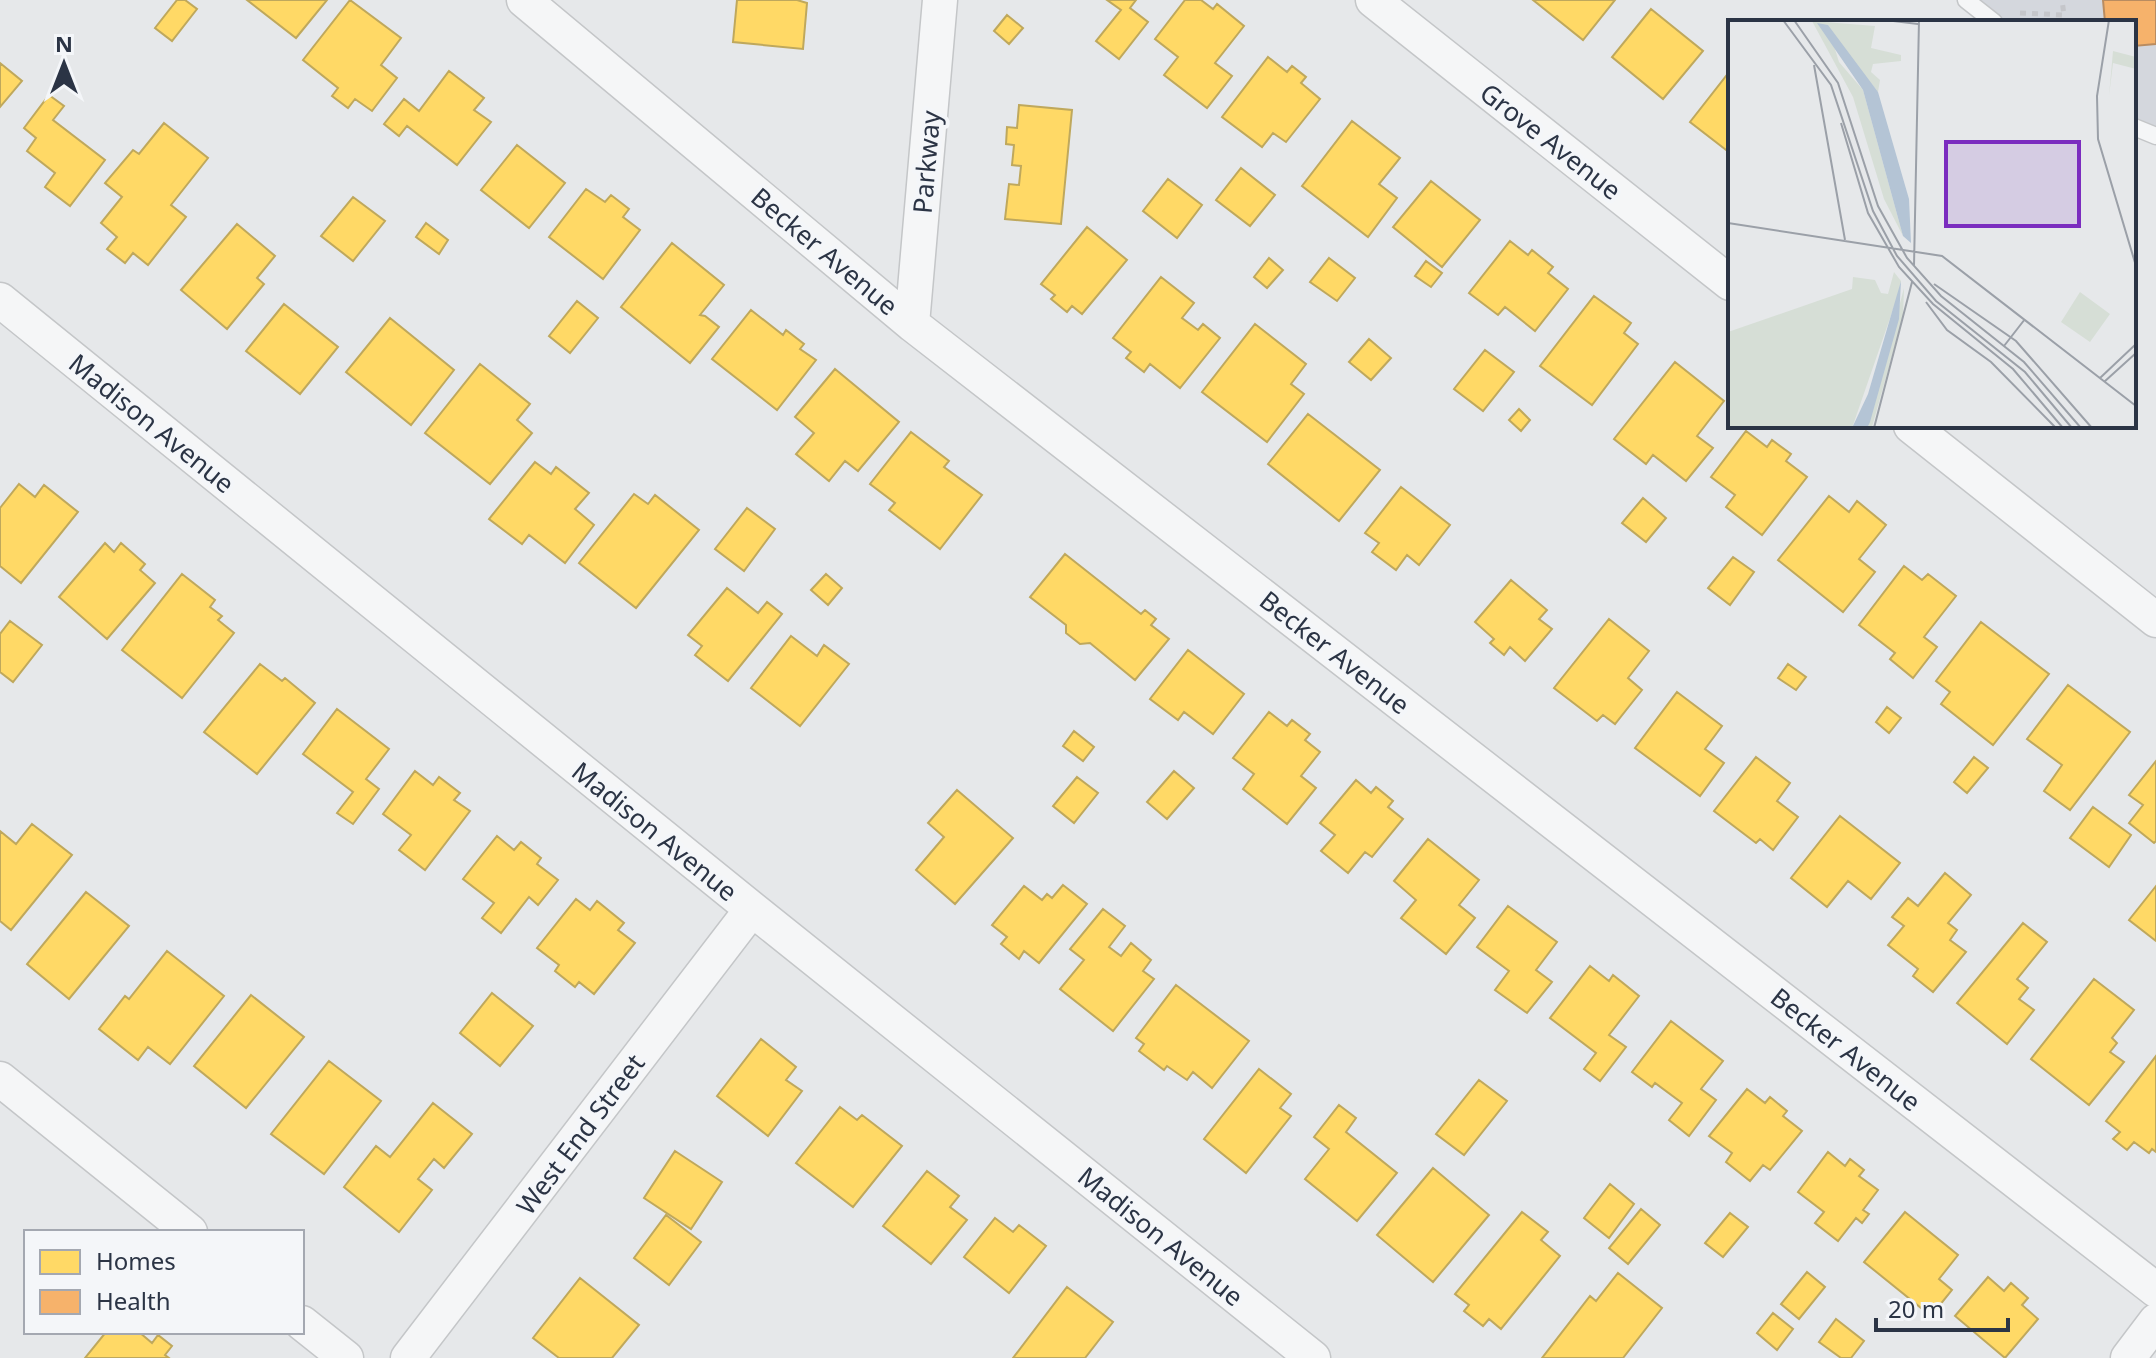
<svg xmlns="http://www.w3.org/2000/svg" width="2156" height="1358" font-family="'Noto Sans',sans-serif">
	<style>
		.built { fill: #d4d7dd }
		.homes { fill: #ffd966; stroke: #bfa85c; stroke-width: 2 }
		.health { fill: #f6b26b; stroke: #b98c60; stroke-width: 2 }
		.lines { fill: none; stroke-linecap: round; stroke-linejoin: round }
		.lane-casing { stroke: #c4c6c8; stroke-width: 19 }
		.street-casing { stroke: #c4c6c8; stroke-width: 37 }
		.path { stroke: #c5c6ca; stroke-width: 5; stroke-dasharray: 6 6; stroke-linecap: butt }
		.lane { stroke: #f5f6f7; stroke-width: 16 }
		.street { stroke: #f5f6f7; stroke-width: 34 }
		.labels { text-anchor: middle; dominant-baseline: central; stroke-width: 8; stroke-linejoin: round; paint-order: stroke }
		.street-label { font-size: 26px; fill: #2b3445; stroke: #f4f6f9 }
		.inset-road { fill: none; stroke: #9ba0a8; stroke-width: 2 }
		.view { fill: #7b2cbf; fill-opacity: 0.15; stroke: #7b2cbf; stroke-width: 4 }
		.inset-edge { fill: none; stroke: #2b3445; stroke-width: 4 }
	</style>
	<rect width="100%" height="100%" fill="#e6e8ea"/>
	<path class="built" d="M1966,0H2156V136L2134,127V22H1994Z"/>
	<path class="homes" d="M177,0H185L197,9L172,41L155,28Z
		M247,0H327L296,38Z
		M350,0L401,38L381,65L397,78L372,111L355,99L348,108L332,96L338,88L303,60Z
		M737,0H797L807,3L803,49L733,42Z
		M1107,0H1136L1130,8L1148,22L1119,59L1096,41L1121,10Z
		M1185,0H1201L1213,9L1217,4L1244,26L1215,63L1232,76L1207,108L1164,75L1178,57L1155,39Z
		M1533,0H1615L1583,40Z
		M1651,9L1703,51L1663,99L1612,57Z
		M1007,15L1023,28L1009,44L994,31Z
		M1268,57L1287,72L1292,66L1306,77L1301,83L1320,99L1286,142L1273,133L1262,147L1222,117Z
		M0,63L22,81L0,107Z
		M449,71L484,98L474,110L491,122L457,165L407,126L399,136L384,124L404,99L419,111Z
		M1730,71V153L1690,122Z
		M49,95L64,106L53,120L105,160L70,206L45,187L55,173L27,151L36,138L24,128Z
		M1019,105L1072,110L1061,224L1005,219L1009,184L1019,185L1021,166L1012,165L1014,145L1006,144L1007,127L1017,128Z
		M1352,121L1400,158L1379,184L1397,198L1368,237L1302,186Z
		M164,123L208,158L171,205L186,217L148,265L133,253L125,263L107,249L117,237L101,223L122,197L105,183L133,150L139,154Z
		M517,145L565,183L529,228L481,190Z
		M1241,168L1275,195L1250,226L1216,200Z
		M1168,179L1202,205L1177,238L1143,211Z
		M1431,181L1480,220L1442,267L1393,227Z
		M586,189L605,202L611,195L629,209L623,217L640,230L603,279L549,237Z
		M353,197L385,221L353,261L321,236Z
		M426,223L448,240L439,254L416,237Z
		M237,224L275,256L257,278L264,284L227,329L181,290Z
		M1087,227L1127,260L1082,314L1072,306L1067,312L1051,299L1055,295L1041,284Z
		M1510,241L1528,255L1532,250L1553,267L1548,273L1568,289L1535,331L1505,307L1498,315L1469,293Z
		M672,243L724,285L700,315L705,316L719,327L690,363L621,307Z
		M1269,258L1283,270L1267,288L1254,277Z
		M1329,258L1355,278L1337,301L1310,282Z
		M1426,261L1442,273L1431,287L1415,276Z
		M1161,277L1194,303L1182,318L1198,330L1203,324L1220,338L1180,388L1150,364L1144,372L1126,358L1131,352L1113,338Z
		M1594,296L1631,323L1624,333L1638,344L1592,405L1540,366Z
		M577,301L598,318L570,353L549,336Z
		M284,304L338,347L300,394L246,351Z
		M751,310L783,335L786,330L804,344L800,349L816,360L777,410L712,359Z
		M390,318L454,370L411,425L346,372Z
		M1255,324L1306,364L1291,384L1304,394L1267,442L1202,392Z
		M1369,339L1391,358L1371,380L1349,362Z
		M1485,350L1514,372L1483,411L1454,389Z
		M1675,362L1724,401L1697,436L1713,448L1686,481L1653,455L1646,464L1614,439Z
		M480,364L530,404L517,420L532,433L490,484L425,433Z
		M835,369L899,422L858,471L845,461L829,481L796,454L814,433L795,417Z
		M1519,409L1530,420L1521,431L1509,420Z
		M1308,414L1380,470L1339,521L1268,464Z
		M1746,431L1767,447L1772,440L1791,454L1786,461L1807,477L1762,535L1726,507L1735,495L1711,477Z
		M911,432L949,461L944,467L982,495L940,549L889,510L895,503L870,484Z
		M535,462L551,474L556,467L589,493L575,509L594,525L565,563L529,535L522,544L489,519Z
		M19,484L35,497L44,485L78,512L21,583L0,566V508Z
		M1401,487L1450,525L1419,565L1407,555L1396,570L1372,552L1379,543L1365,533Z
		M634,494L648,504L655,495L699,530L636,608L579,563Z
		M1829,496L1849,512L1857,501L1886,525L1859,559L1875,572L1843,612L1778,560Z
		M1643,498L1666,518L1646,542L1622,523Z
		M747,508L775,529L744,571L715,549Z
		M105,543L114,552L121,543L145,564L140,570L155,583L107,639L59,597Z
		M1065,554L1141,614L1145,610L1156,619L1151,625L1169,639L1135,680L1090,643L1080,644L1066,633V625L1030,597Z
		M1733,557L1754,572L1730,605L1708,588Z
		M1904,566L1922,580L1928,574L1956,596L1924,637L1937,647L1913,678L1890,659L1895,653L1859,625Z
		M182,574L215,600L210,607L222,616L218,620L234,633L182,698L122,650Z
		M826,574L842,588L828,605L811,590Z
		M1511,580L1547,610L1539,619L1552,629L1525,661L1510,647L1504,655L1490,643L1494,639L1475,622Z
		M727,588L758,613L767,602L782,614L728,681L695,655L702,646L688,635Z
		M1609,619L1649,651L1628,678L1642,690L1615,724L1603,715L1597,721L1554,688Z
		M10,621L42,645L13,682L0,672V634Z
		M1981,622L2049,674L1993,745L1941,704L1950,692L1936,681Z
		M791,636L817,656L824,645L849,664L800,726L751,688Z
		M1188,650L1244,694L1213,734L1184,712L1178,720L1150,699Z
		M260,664L282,681L285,678L315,703L257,774L204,732Z
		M1788,664L1806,677L1796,690L1778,678Z
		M2068,685L2130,732L2070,810L2044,791L2062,765L2027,739Z
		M1677,692L1722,726L1705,749L1724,763L1700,796L1635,748Z
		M1887,707L1901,718L1889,733L1876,722Z
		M337,709L389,749L366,779L379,789L353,824L337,813L353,792L303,754Z
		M1269,712L1287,726L1292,720L1310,734L1305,740L1320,752L1301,776L1316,788L1287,824L1243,789L1254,774L1233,758Z
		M1074,731L1094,747L1083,761L1063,746Z
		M1756,757L1790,783L1777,801L1798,817L1773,850L1760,839L1756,843L1714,811Z
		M1974,757L1988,768L1967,793L1954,782Z
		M2156,761V841L2154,843L2129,823L2143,805L2129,795Z
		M415,771L433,785L439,777L460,793L454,800L470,811L425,870L399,850L411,835L383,814Z
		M1174,771L1194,788L1167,819L1147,802Z
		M1077,777L1098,793L1074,823L1053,806Z
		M1356,780L1371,793L1376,787L1393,801L1388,807L1403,819L1372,857L1365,852L1348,873L1321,851L1335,835L1320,823Z
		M957,790L1013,838L955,904L916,870L944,837L928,823Z
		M2093,807L2131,835L2109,867L2070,838Z
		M1840,816L1900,863L1871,899L1848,881L1827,907L1791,878Z
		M32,824L72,855L11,930L0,921V831L16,844Z
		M497,836L514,850L521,842L541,858L537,864L558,880L538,905L529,897L501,933L482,918L494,903L463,879Z
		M1428,839L1479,880L1459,905L1475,918L1446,954L1401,918L1416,900L1394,881Z
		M1945,873L1971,895L1948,923L1957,930L1950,940L1966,952L1933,992L1913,976L1918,969L1888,945L1904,926L1892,917L1908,898L1918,906Z
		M1063,885L1087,904L1039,963L1024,951L1019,959L1001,944L1007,937L992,925L1024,886L1042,900L1047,894L1052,898Z
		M2156,886V941L2129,920Z
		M86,892L129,926L69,999L27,964Z
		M576,899L590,910L597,901L624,923L618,930L635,943L594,994L579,982L575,987L555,971L559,965L537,948Z
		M1508,906L1557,942L1536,970L1552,982L1527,1013L1495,990L1509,971L1477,947Z
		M1103,909L1125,926L1109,947L1121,956L1131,943L1151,960L1143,971L1154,979L1113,1031L1060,989L1084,960L1070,949Z
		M2023,923L2047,942L2017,979L2028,988L2019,999L2034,1010L2007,1044L1957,1003Z
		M167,951L224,996L170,1064L148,1047L138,1060L99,1029L125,996L129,999Z
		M1590,966L1609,981L1613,975L1639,996L1609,1035L1626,1047L1600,1081L1584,1069L1596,1053L1550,1018Z
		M2094,979L2134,1010L2112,1038L2117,1043L2110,1052L2124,1062L2089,1105L2031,1059Z
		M1176,985L1249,1041L1212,1088L1193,1072L1187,1080L1167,1066L1164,1070L1139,1051L1144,1044L1136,1038Z
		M492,993L533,1026L500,1066L460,1033Z
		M251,995L304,1037L246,1108L194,1066Z
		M1671,1021L1723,1061L1701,1089L1716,1100L1689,1136L1669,1120L1682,1103L1655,1083L1652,1087L1632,1072Z
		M761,1039L796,1067L786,1080L802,1091L768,1136L717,1096Z
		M2156,1056V1152L2152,1149L2149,1153L2134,1142L2127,1150L2113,1139L2120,1132L2106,1121Z
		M329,1061L381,1101L324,1174L271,1134Z
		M1259,1069L1291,1094L1280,1108L1291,1116L1246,1173L1204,1139Z
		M1479,1080L1507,1101L1464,1155L1436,1134Z
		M1747,1089L1765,1103L1770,1097L1787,1111L1783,1116L1802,1131L1770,1170L1763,1165L1750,1181L1726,1162L1732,1153L1709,1136Z
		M433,1103L472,1134L444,1168L434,1159L418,1179L432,1190L399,1232L344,1187L376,1146L390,1157Z
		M1339,1105L1356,1118L1346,1132L1397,1173L1357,1221L1305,1179L1329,1149L1314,1137Z
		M840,1107L857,1120L862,1115L902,1146L853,1207L796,1163Z
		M675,1151L722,1182L691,1229L644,1198Z
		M1828,1152L1845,1166L1850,1159L1864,1170L1859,1176L1878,1190L1863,1210L1869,1214L1862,1223L1856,1218L1838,1241L1815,1223L1824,1212L1798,1192Z
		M1433,1168L1489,1215L1433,1282L1377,1235Z
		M927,1171L959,1196L950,1207L967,1220L931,1264L883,1226Z
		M1610,1184L1634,1204L1609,1238L1584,1218Z
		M1641,1209L1660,1225L1628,1264L1609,1248Z
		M1522,1212L1548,1232L1541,1240L1560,1256L1501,1329L1489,1319L1483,1326L1464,1311L1469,1305L1455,1294Z
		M1905,1212L1958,1255L1939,1279L1952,1290L1931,1316L1864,1262Z
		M1730,1213L1748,1227L1723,1257L1705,1243Z
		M666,1215L701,1242L669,1285L634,1258Z
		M995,1218L1013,1232L1019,1225L1046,1246L1009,1293L964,1257Z
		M1807,1272L1825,1287L1799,1319L1781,1304Z
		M1618,1273L1662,1308L1623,1358H1542L1590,1296L1596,1301Z
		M1988,1277L2004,1291L2011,1283L2028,1298L2022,1305L2038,1319L2005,1358L1955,1316Z
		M580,1278L639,1325L612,1358H559L533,1338Z
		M1067,1287L1113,1322L1085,1358H1013Z
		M1773,1313L1793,1329L1777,1350L1757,1333Z
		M1836,1319L1864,1341L1851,1358H1841L1819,1342Z
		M106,1332H139L152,1343L158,1335L172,1346L165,1355L169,1358H85Z"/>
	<path class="health" d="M2103,0H2156V44L2134,46V22H2105Z"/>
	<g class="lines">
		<g class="lane-casing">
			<path id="lane" d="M1966,0L1994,22
				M2134,127L2156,136"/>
		</g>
		<g class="street-casing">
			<path id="street" d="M524,0L912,324L2156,1290
				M1373,0L1730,283
				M0,300L752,909L1313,1358
				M912,324L940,0
				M1911,426L2156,620
				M0,1079L190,1232
				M302,1323L346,1358
				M408,1358L752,909
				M2128,1358L2156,1321"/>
		</g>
		<path class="path" d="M2020,13L2064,15L2062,0"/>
		<use href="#lane" class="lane"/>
		<use href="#street" class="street"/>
	</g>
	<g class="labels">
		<g class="street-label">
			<text transform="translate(1551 141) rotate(38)">Grove Avenue</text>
			<text transform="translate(926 162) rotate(-85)">Parkway</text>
			<text transform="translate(825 251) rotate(40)">Becker Avenue</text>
			<text transform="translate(152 423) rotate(39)">Madison Avenue</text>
			<text transform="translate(1335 652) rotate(38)">Becker Avenue</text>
			<text transform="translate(655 831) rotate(39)">Madison Avenue</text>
			<text transform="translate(1846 1049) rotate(38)">Becker Avenue</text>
			<text transform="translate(580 1134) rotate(-53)">West End Street</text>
			<text transform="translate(1161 1236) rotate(39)">Madison Avenue</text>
		</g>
	</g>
	<g transform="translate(1728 20)">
		<rect width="408" height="408" fill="#e6e8ea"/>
		<path d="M84,1L147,6L143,28L173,35V41L145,44L143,52L152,60L150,72L101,10L111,42L135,70L175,216L156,179L125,77ZM385,31L408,37V49L385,43L381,76ZM166,252L173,261L170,275L124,408H0V312L124,269L125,257L147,260L153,273L160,274ZM176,268L175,297L144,407L139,408ZM352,272L382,294L362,322L333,302Z" fill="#d6ded6"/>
		<path d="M89,3L100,5L150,72L181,179L183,223L175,216L135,70ZM173,261L171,299L142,402L139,408H124L140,374Z" fill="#b4c4d5"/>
		<path class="inset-road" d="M55,0L103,65L145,191L169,236L208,281L297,352L344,408M66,0L110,63L150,186L179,238L213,276L296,342L353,408M157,0L190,4M381,0L369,76L370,119L408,246M86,45L117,220M113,103L140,193L171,247L205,284L285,349L335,408M0,203L214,236L408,386M186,246L191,0M206,264L288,321L364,408M198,282L219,310L263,342L328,408M276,326L297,299M372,358L408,324M376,362L408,333M146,408L184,262"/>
		<path class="view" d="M218,122H351V206H218Z"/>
		<rect width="408" height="408" class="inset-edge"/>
	</g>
	<rect x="24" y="1230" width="280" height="104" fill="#f4f6f9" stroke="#a4a8b1" stroke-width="2"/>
	<rect x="40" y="1250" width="40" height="24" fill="#ffd966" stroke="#a4a8b1" stroke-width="2"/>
	<text x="96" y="1270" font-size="24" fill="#2b3445">Homes</text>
	<rect x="40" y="1290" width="40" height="24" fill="#f6b26b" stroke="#a4a8b1" stroke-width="2"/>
	<text x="96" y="1310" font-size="24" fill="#2b3445">Health</text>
	<g transform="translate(64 64)" stroke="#f4f6f9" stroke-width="6" paint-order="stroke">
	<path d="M0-6L14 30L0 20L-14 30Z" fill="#2b3445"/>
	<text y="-12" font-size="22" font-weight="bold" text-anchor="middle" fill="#2b3445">N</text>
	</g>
	<path d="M1876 1318v12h132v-12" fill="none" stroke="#2b3445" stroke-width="4"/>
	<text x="1888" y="1318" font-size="24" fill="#2b3445" stroke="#f4f6f9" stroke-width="6" paint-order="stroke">20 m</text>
</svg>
